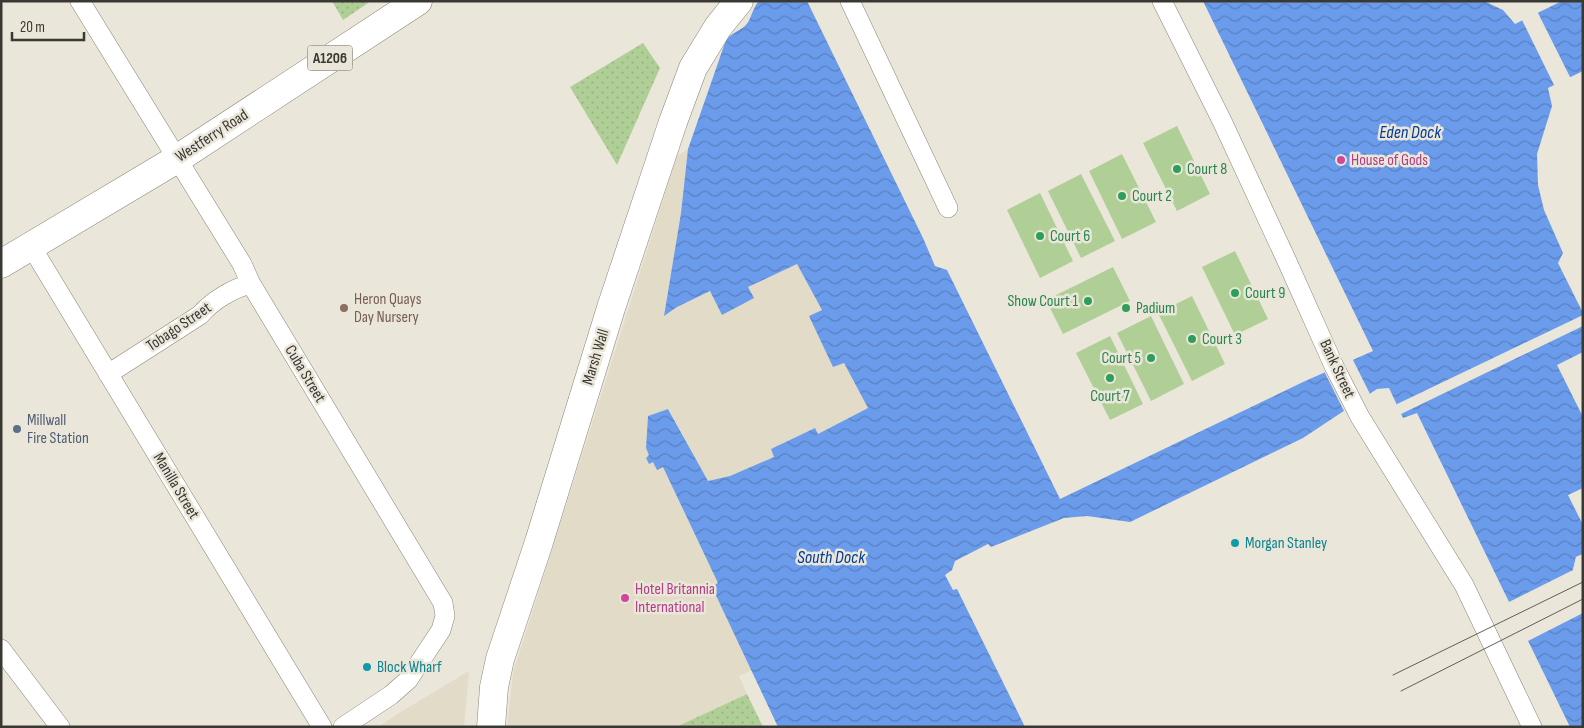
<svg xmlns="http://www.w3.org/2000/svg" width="1584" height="728" font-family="'Sofia Sans Condensed',sans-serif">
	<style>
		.built { fill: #e2dbc7 }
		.grass { fill: #b0cf97 }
		.park { fill: url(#park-dots) }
		.water { fill: url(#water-waves) }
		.pier { fill: #eae6d9 }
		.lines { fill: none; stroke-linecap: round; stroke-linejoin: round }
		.street-casing { stroke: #888478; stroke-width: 20 }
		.secondary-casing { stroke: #888478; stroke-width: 29 }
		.primary-casing { stroke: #888478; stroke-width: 29 }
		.street { stroke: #fff; stroke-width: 19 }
		.secondary { stroke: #fff; stroke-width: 28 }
		.primary { stroke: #fff; stroke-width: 28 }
		.tram { stroke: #615f58; stroke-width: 1 }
		.hotel-dot { fill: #d1479c; stroke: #eae6d9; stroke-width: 2 }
		.leisure-dot { fill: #2e9e5b; stroke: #eae6d9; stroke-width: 2 }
		.education-dot { fill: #8d6e63; stroke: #eae6d9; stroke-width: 2 }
		.service-dot { fill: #5c6f8a; stroke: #eae6d9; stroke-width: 2 }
		.culture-dot { fill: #0f9aa8; stroke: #eae6d9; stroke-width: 2 }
		.labels { text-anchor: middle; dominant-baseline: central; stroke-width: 5; stroke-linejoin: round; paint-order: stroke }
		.shield { fill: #eae6d9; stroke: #6f6c65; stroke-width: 1 }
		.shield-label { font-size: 15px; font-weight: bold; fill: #3a3833 }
		.street-label { font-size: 16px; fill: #3a3833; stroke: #eae6d9 }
		.hotel-label { font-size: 16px; fill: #b23c85; stroke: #eae6d9; text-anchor: start }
		.leisure-label { font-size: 16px; fill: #27864d; stroke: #eae6d9; text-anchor: start }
		.education-label { font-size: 16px; fill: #785e54; stroke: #eae6d9; text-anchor: start }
		.service-label { font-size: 16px; fill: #4e5e75; stroke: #eae6d9; text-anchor: start }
		.culture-label { font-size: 16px; fill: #0d838f; stroke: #eae6d9; text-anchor: start }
		.water-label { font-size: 18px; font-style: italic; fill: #003b96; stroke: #eae6d9 }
	</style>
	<defs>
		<pattern id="park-dots" width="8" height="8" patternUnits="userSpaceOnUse" patternTransform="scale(1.25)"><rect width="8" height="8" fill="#b0cf97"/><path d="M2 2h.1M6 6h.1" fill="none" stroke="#98b283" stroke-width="1.8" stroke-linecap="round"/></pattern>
		<pattern id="water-waves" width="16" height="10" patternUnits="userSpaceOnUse" patternTransform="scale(1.25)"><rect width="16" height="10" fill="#6b9cec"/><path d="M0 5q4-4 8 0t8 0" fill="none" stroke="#5980c0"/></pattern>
	</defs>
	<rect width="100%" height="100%" fill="#eae6d9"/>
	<path class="built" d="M688,149L681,213L664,316L677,307L710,291L723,314L748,287L797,264L822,310L809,316L833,366L844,363L868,408L818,434L815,428L771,449L774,457L730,476L708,481L669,409L648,416L646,448L653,462L663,467L719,584L712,587L752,670L739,676L747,694L676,727H507L513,673L677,156Z
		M469,671L464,727H378L404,710Z"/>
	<path class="grass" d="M1177,126L1210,194L1177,211L1143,143Z
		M1122,154L1156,222L1122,239L1089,171Z
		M1081,174L1115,241L1081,258L1048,191Z
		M1040,193L1073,261L1040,278L1007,210Z
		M1235,251L1268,319L1235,335L1202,267Z
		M1113,267L1130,301L1063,334L1046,300Z
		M1192,296L1225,364L1192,381L1158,313Z
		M1151,316L1184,384L1151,401L1117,333Z
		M1110,336L1143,404L1110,420L1076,353Z"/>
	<path class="park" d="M332,1H371L343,20Z
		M643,43L660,68L617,165L570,87Z
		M747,694L763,727H676Z"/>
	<path class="water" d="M759,1H807L923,238L935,266L947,270L1060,499L1303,382L1373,351L1203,1H1484L1503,10L1515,24L1562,1H1583V71L1548,88L1552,106L1537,154L1538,185L1544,210L1563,253L1558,263L1583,313V554L1576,557L1573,570L1583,591V727H1570L1417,413L1403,418L1389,388L1377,389L1303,438L1130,522L1087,516L1064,518L991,547L988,544L955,561L952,570L945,575L953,590L957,589L1025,727H778L712,587L718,583L663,467L657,470L653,462L649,464L646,458L649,455L646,448L648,416L668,409L708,481L730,476L774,457L771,449L815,428L818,434L868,408L844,363L833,367L809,316L822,310L797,264L748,287L754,298L722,315L710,291L677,307L664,316L681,213L688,149L726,40C732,33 739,31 745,26C752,19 752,8 759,1Z"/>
	<path class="pier" d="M1537,11L1571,79L1555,87L1521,18Z
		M1583,315V326L1399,415L1395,405Z
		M1583,352V417L1557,365Z
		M1352,358L1371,396L1345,413L1324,371Z
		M1583,488V525L1568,495Z
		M1583,554V557L1578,558L1575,570L1583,585V613L1526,642L1507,603L1573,570L1576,557Z"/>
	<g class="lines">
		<g class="street-casing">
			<path id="street" d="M80,1L242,264L251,284L443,603L445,616L441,630L408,680L391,695L343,727
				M850,1L948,208
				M1162,1L1222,121L1286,259L1334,366L1360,417L1464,585L1532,727
				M31,246L322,727
				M108,374L200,315C212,301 233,288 251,284
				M1,649L60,727"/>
		</g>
		<g class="secondary-casing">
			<path id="secondary" d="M491,727L494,687L500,659L539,542L611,308L673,122L693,68L718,27L739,1"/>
		</g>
		<g class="primary-casing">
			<path id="primary" d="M1,264L177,159L418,1"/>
		</g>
		<use href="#street" class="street"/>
		<use href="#secondary" class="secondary"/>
		<use href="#primary" class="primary"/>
		<path class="tram" d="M1393,675L1583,582
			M1401,691L1583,599"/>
	</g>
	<g class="hotel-dot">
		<circle cx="1341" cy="160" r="5"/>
		<circle cx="625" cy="598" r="5"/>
	</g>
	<g class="leisure-dot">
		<circle cx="1177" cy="169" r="5"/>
		<circle cx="1122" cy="196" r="5"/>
		<circle cx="1040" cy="236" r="5"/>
		<circle cx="1235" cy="293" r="5"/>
		<circle cx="1088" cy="301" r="5"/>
		<circle cx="1126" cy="308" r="5"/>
		<circle cx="1192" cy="339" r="5"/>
		<circle cx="1151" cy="358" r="5"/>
		<circle cx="1110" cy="378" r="5"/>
	</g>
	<circle class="education-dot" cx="344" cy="308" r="5"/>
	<circle class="service-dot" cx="17" cy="429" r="5"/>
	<g class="culture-dot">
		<circle cx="1235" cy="543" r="5"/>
		<circle cx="367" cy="667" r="5"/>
	</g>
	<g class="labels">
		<rect class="shield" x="307.5" y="45.5" width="45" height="25" rx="4"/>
		<g class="shield-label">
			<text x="330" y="58">A1206</text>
		</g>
		<g class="street-label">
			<text transform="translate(212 136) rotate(-33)">Westferry Road</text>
			<text transform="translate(179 327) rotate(-34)">Tobago Street</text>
			<text transform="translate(596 357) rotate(-73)">Marsh Wall</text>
			<text transform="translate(1337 369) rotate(65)">Bank Street</text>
			<text transform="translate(305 374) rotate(59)">Cuba Street</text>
			<text transform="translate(176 486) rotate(59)">Manilla Street</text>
		</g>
		<g class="hotel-label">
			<text x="1351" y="160">House of Gods</text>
			<text x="635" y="589">Hotel Britannia<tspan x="635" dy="18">International</tspan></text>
		</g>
		<g class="leisure-label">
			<text x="1187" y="169">Court 8</text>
			<text x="1132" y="196">Court 2</text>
			<text x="1050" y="236">Court 6</text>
			<text x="1245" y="293">Court 9</text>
			<text x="1078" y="301" text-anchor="end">Show Court 1</text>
			<text x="1136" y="308">Padium</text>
			<text x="1202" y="339">Court 3</text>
			<text x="1141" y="358" text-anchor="end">Court 5</text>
			<text x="1110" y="396" text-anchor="middle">Court 7</text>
		</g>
		<g class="education-label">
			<text x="354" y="299">Heron Quays<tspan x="354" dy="18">Day Nursery</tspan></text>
		</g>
		<g class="service-label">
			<text x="27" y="420">Millwall<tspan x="27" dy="18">Fire Station</tspan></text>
		</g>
		<g class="culture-label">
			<text x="1245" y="543">Morgan Stanley</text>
			<text x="377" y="667">Block Wharf</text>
		</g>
		<g class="water-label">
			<text x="1410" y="132">Eden Dock</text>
			<text x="831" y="557">South Dock</text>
		</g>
	</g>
	<rect width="1584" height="728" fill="none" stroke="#3a3833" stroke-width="5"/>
	<path d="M12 32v8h72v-8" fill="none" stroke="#3a3833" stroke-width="2.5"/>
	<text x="20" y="32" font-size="15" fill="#3a3833" stroke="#eae6d9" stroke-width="4" paint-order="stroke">20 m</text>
</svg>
